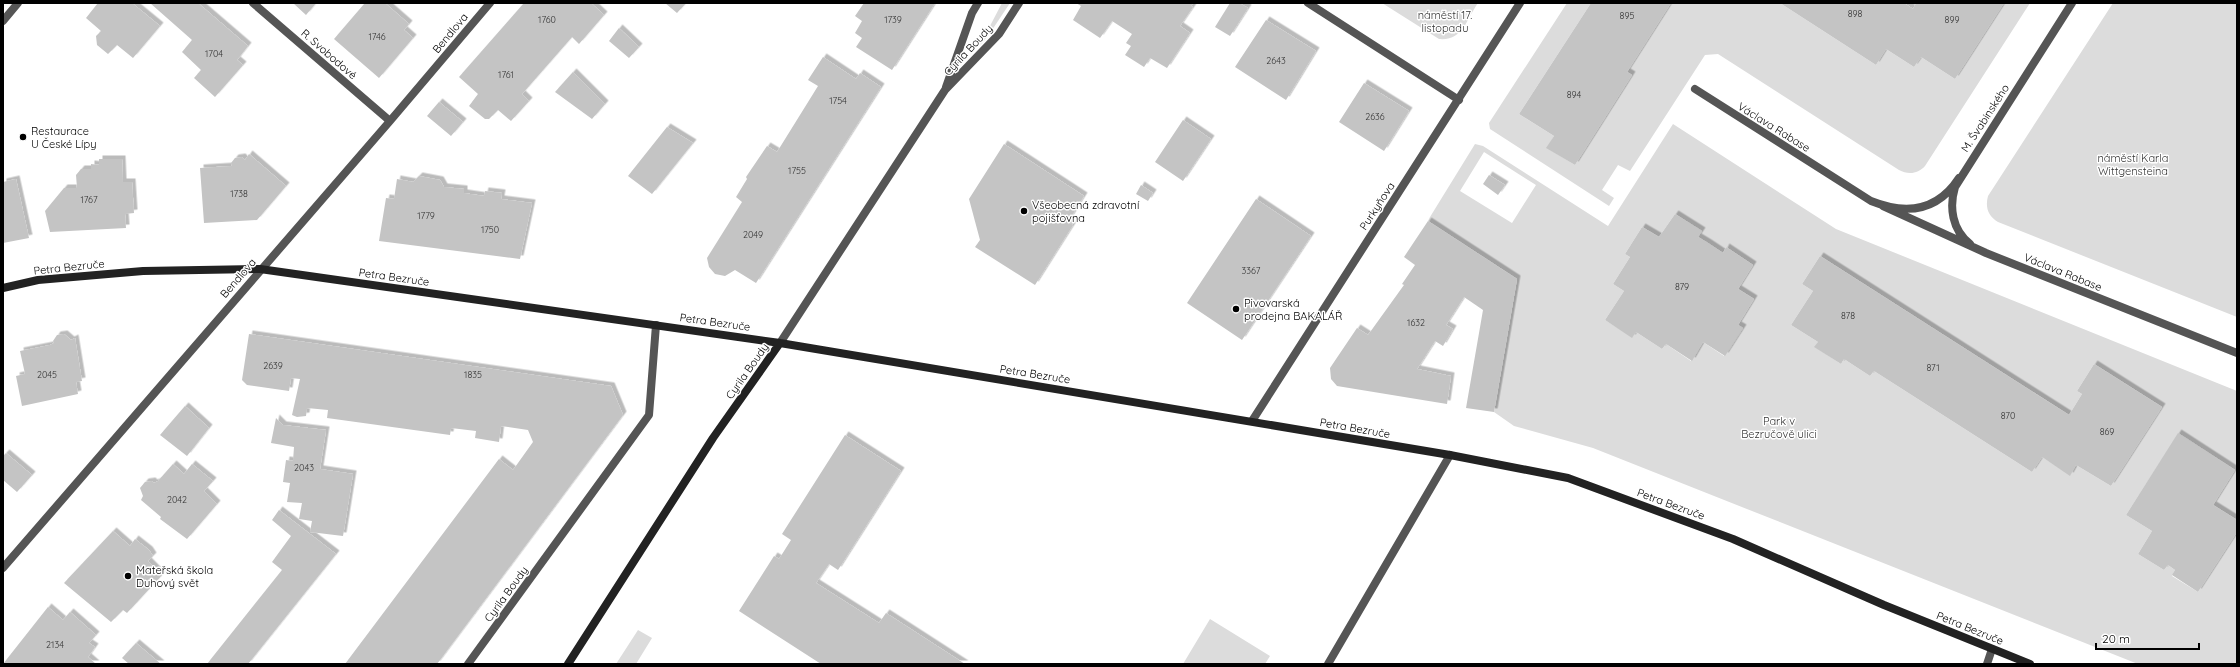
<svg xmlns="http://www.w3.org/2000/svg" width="2240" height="667" font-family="Quicksand,sans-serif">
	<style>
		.green { fill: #dcdcdc; fill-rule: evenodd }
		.building { fill: #c4c4c4; filter: url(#shadow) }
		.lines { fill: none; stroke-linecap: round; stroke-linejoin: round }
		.lane { stroke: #555; stroke-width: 8 }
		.street { stroke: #555; stroke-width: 8 }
		.secondary { stroke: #222; stroke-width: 8 }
		.poi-dot { fill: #000; stroke: #fff; stroke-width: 1.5 }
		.labels { text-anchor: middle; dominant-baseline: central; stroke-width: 3; stroke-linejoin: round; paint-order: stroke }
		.number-label { font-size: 9px; fill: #313131 }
		.park-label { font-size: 11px; fill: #333; stroke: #fff }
		.street-label { font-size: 11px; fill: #000; stroke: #fff }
		.poi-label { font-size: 11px; fill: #000; stroke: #fff; text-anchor: start }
	</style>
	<defs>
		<filter id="shadow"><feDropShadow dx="3.5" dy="-3.5" stdDeviation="0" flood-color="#0004"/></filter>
	</defs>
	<rect width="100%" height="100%" fill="#fff"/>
	<path class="green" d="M1002,3H1010L988,36L980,45Z
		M1382,3H1478C1466,20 1463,41 1439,39Z
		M1567,3H1591L1519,114L1554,136L1547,148L1575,165L1632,75L1627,72L1671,3H1780L1876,65L1886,49L1914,67L1921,57L1955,79L2004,3H2030L1925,166C1918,174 1908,175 1899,170L1718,54L1705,55L1630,171L1618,165L1602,190L1614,198L1609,206L1490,129L1489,123Z
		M2113,3H2237V317L1998,222C1988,216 1985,207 1988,196Z
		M1673,124L1836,229L2237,391V520L2213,505L2235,470L2178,434L2126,515L2152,531L2138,554L2164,570L2168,565L2175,570L2172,576L2198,592L2237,532V664H2138L1593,448L1514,426L1494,412L1517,279L1428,221L1430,217L1475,144L1483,146L1608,226ZM1484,152L1536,185L1512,223L1460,191ZM1675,214L1701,231L1698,237L1723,253L1726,247L1753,265L1738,289L1754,299L1738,325L1742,328L1724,356L1703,342L1691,361L1666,344L1662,349L1636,332L1632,337L1605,320L1624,291L1613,284L1630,257L1625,254L1642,227L1659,237ZM1820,256L2069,415L2082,394L2077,391L2094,364L2162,407L2111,486L2076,465L2070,475L2042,457L2032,472L1874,371L1870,376L1844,359L1841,364L1815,347L1818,342L1791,325L1813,291L1802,284Z
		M1210,619L1270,656L1265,664H1183Z
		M638,630L652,638L636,664H616Z"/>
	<path class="building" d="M98,3H132L160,26L133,58L117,45L108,54L97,45L96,36L101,31L86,18Z
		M150,3H198L248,46L237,60L243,65L215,97L194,78L201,70L182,52L192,40Z
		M293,3H316L306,15Z
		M365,3H385L409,24L404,30L413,38L379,78L334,39Z
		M524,3H591L604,15L579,44L572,37L522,94L529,101L511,121L498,110L489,119H485L469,106L478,94L459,77Z
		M665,3H686L677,13Z
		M864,3H935L892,70L856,47L862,38L855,33L862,21L855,16Z
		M1076,3H1193L1191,6L1193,7L1180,26L1190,33L1167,68L1150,58L1144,67L1125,55L1131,46L1126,43L1132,34L1112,21L1100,38L1073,20L1081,6Z
		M1230,3H1239L1248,8L1230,36L1215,27Z
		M1591,3H1671L1627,72L1632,75L1575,165L1546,148L1554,136L1519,114Z
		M1780,3H1904L1913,9L1916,3H2004L1955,79L1921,57L1914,67L1886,49L1876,65Z
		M1266,20L1316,51L1286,100L1235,67Z
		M619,28L639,47L629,58L609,41Z
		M823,57L856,79L860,73L881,87L756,283L735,270L725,276L715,274L709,267L707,258L742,202L736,197L747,179L746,177L767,146L777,152L818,86L808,80Z
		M573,72L605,104L592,119L555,92Z
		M1364,83L1409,111L1384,151L1339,122Z
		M439,102L463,122L451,136L427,116Z
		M1183,120L1211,139L1183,181L1155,162Z
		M667,127L693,143L652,194L628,176Z
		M1004,144L1084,196L1068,222L1073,225L1035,285L975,247L980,240L969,199Z
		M249,154L286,186L257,220L204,223L200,168L232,166L231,163L235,158L242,157L245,160Z
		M99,159H122L123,182H132L134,213L125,214L126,228L50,232L45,211L64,188H77L76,175L81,169H91V164L99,165Z
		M1489,175L1505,185L1498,195L1483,184Z
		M419,176L440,180L444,187L464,189V193L484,196L485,191L502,193L501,199L532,203L520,259L379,241L386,198L394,199L397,179L413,182Z
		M16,179L29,238L3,243V182Z
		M1141,185L1153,193L1148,201L1136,194Z
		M1256,199L1311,236L1242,340L1187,303Z
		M1675,214L1702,231L1698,237L1708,243L1723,253L1726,247L1753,265L1738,289L1754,299L1738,325L1743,328L1725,356L1703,342L1692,361L1666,344L1662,349L1636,332L1632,338L1605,320L1624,291L1613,284L1630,257L1625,254L1642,227L1659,237Z
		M1428,221L1517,279L1494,412L1466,408L1483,310L1464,297L1446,325L1453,329L1443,346L1435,341L1417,369L1451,376L1447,404L1337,386L1331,379L1330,368L1357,328L1368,335L1404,285L1402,284L1415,265L1404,257Z
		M1820,256L2069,415L2082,394L2077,391L2094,364L2162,407L2111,486L2076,465L2070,476L2042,457L2032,472L1874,371L1870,376L1844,359L1841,364L1814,347L1818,342L1791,325L1813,291L1802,284Z
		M64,334L71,340L75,338L82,381L76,382L78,394L22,406L16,376L25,374L20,351L50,345L54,343L53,341L57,335Z
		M249,334L611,386L623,415L437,664H345L499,459L513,470L533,442L528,430L501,426L499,442L475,438L476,431L451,428L450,435L327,418L328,410L307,408L306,416L297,417L292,415L300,379L291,378L289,391L247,385L242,380Z
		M185,406L209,428L187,456L160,435Z
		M276,418L283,425L326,430L320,469L353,474L343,536L310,532L312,521L299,519L302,503L287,502L290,483L283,482L286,460L293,461L294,447L271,443Z
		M2178,433L2235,470L2213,505L2237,520V532L2198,592L2172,575L2175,570L2168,565L2164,570L2138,554L2152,531L2126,515Z
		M845,435L901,471L838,570L829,564L816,583L879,623L886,613L965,664H821L739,611L774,556L779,559L791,540L782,534Z
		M6,453L32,475L17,492L3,480V456Z
		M173,464L184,474L192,464L213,481L204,491L217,504L187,539L160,519L161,517L141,500L143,496L140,488L145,482L152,481L154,483L158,481Z
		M279,510L336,554L248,664H207L282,570L272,562L291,536L272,520Z
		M113,531L130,546L135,539L149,550L153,556L148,561L162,575L127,613L123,610L111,622L64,583Z
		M48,607L63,620L70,612L96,635L89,643L95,647L88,657L96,664H3Z
		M136,643L161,664H129L122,658Z"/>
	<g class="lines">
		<path class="lane" d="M468,664L649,415L656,325
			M1328,664L1450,455
			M1987,664L1992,649"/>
		<path class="street" d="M253,3L390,121
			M1308,3L1459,100
			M3,21L18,3
			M946,87L972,13L978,3
			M1695,89L1871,201C1906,215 1937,212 1959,178
			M1883,206L1986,253L2237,353
			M1970,244C1952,230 1949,207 1955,187L2072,3
			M780,343L945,90L999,34L1019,3
			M1252,421L1520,3
			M3,568L390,121L490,3"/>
		<path class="secondary" d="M3,288L38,280L143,271L260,269L780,343L1450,455L1568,478L1733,539L1884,605L2030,664
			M568,664L713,438L780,343"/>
	</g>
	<g class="poi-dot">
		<circle cx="23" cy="137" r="4"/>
		<circle cx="1024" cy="211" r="4"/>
		<circle cx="1236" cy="309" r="4"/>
		<circle cx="128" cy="576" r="4"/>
	</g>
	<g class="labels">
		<g class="number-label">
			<text x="1855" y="13">898</text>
			<text x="1627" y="15">895</text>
			<text x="547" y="19">1760</text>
			<text x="893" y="19">1739</text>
			<text x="1952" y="19">899</text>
			<text x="377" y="36">1746</text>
			<text x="214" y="53">1704</text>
			<text x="1276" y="60">2643</text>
			<text x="506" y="74">1761</text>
			<text x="1574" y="94">894</text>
			<text x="838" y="100">1754</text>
			<text x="1375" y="116">2636</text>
			<text x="797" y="170">1755</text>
			<text x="239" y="193">1738</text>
			<text x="89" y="199">1767</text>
			<text x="426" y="215">1779</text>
			<text x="490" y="229">1750</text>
			<text x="753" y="234">2049</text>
			<text x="1251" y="270">3367</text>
			<text x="1682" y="286">879</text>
			<text x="1848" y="315">878</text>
			<text x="1416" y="322">1632</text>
			<text x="273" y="365">2639</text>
			<text x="1933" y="367">871</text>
			<text x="47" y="374">2045</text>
			<text x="473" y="374">1835</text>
			<text x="2008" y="415">870</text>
			<text x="2107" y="431">869</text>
			<text x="304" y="467">2043</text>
			<text x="177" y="499">2042</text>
			<text x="55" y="644">2134</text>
		</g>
		<g class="park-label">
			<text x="1445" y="15">náměstí 17.<tspan x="1445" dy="13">listopadu</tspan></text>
			<text x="2133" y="158">náměstí Karla<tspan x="2133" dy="13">Wittgensteina</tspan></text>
			<text x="1779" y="421">Park v<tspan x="1779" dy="13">Bezručově ulici</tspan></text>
		</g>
		<g class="street-label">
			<text transform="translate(450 33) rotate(-50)">Bendlova</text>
			<text transform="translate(968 50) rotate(-47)">Cyrila Boudy</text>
			<text transform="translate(329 54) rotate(41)">R. Svobodové</text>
			<text transform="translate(1985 118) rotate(-57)">M. Švabinského</text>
			<text transform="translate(1774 127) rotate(32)">Václava Rabase</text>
			<text transform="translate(1377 206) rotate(-57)">Purkyňova</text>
			<text transform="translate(69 267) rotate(-6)">Petra Bezruče</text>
			<text transform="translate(2063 272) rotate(22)">Václava Rabase</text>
			<text transform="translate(394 277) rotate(8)">Petra Bezruče</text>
			<text transform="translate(238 278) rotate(-49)">Bendlova</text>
			<text transform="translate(715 322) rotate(8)">Petra Bezruče</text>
			<text transform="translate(747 371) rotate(-55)">Cyrila Boudy</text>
			<text transform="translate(1035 374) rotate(9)">Petra Bezruče</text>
			<text transform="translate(1355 428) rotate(10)">Petra Bezruče</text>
			<text transform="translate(1671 504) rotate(20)">Petra Bezruče</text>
			<text transform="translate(506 594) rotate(-54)">Cyrila Boudy</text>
			<text transform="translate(1970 628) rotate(22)">Petra Bezruče</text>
		</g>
		<g class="poi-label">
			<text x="31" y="131">Restaurace<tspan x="31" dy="13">U České Lípy</tspan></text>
			<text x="1032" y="205">Všeobecná zdravotní<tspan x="1032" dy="13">pojišťovna</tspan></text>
			<text x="1244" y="303">Pivovarská<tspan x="1244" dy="13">prodejna BAKALÁŘ</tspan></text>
			<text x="136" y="570">Mateřská škola<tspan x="136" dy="13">Duhový svět</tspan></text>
		</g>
	</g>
	<rect width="2240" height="667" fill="none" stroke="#000000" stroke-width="8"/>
	<path d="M2096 643v6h103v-6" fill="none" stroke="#000000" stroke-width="2"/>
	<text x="2102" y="643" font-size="12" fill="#000000" stroke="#ffffff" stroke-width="3" paint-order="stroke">20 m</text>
</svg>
